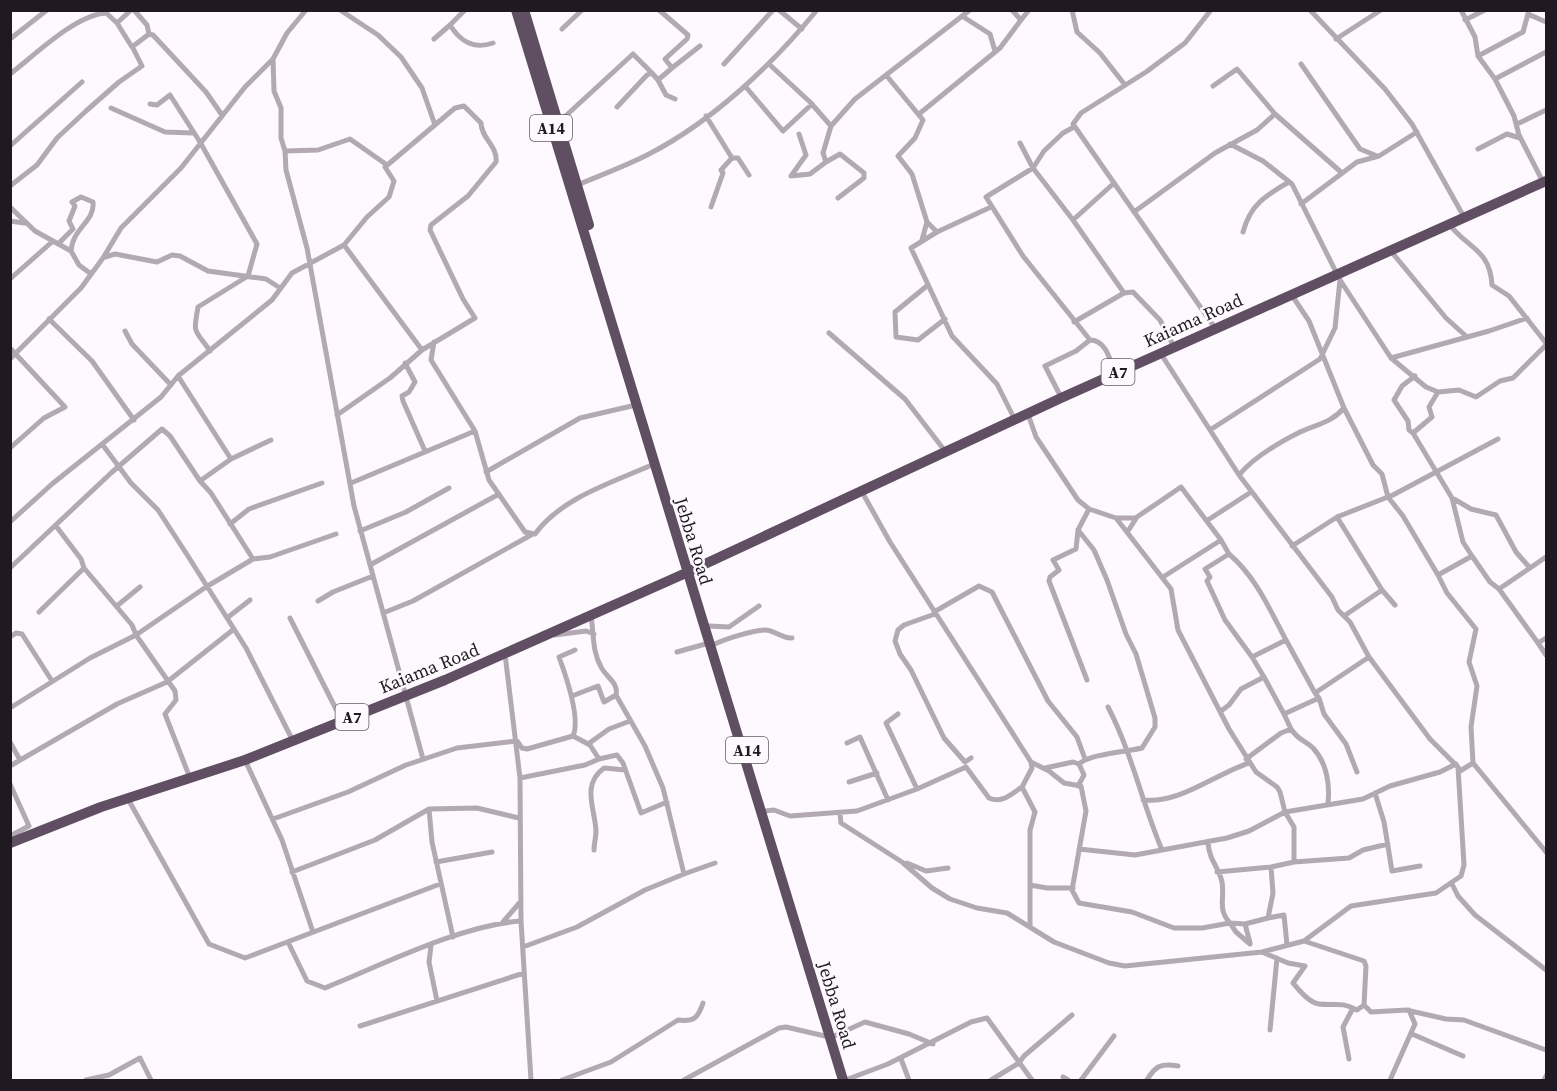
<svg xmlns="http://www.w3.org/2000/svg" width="1557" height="1091" font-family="'Source Serif 4',serif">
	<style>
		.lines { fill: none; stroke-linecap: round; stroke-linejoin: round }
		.street { stroke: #b2a9b3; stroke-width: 5 }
		.highway { stroke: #604e62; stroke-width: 10 }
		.labels { text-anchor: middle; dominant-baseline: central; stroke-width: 5; stroke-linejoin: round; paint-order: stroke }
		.shield { fill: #fdf9fe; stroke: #625c63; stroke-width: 1.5 }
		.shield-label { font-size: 16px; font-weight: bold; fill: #201921 }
		.street-label { font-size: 18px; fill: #201921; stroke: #fdf9fe }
	</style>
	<rect width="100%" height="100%" fill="#fdf9fe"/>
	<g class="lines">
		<path class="street" d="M103,10L117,23L132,47L149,34L153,35L206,92L222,115
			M134,10L147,25L149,34
			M306,10L287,33L273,59L274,91L281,108V138L285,151L286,170L307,248L354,506L423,759
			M340,10L378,35L401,57L422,88L435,125
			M465,10L450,25C460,41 473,50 493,43
			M659,10L688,35L687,39L665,59L672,68L700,46
			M779,10L802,29
			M1012,10L1021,20L1029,10
			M1072,10L1077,32L1100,53L1125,85
			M1211,10L1185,43L1146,72L1081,113L1073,124L1215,328
			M1310,10L1385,89L1412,124L1464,217
			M1461,10L1475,37L1478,56L1495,79L1514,116L1519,135L1543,182
			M1528,14L1546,22
			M962,16L990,34L995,51
			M1465,20L1485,10
			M117,23L131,10
			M562,29L582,10
			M10,39L47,10
			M434,39L450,25
			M1336,39L1381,10
			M1478,56L1523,32L1529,10
			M724,64L773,10
			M1301,64L1360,149L1377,156
			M770,65L810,102L831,126L855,99L970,10
			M672,68L658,80L666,95L675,99
			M10,74C35,55 75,15 106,13
			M886,75L923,120L915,138L898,156L912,174L927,222L937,232
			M1495,79L1546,52
			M745,86L783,131L812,104
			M150,104L157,105L170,95L200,142L257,244L248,276L198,307C193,335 194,328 210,351
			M617,107L647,75L652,73L658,80
			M111,108L165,132L193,133
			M919,114L1000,48L1021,20
			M1275,114L1342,173
			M706,116L732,158H738L749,175
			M559,122L633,54L652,73
			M1517,124L1546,110
			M799,134L806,155L791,176L810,174L826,162L823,153L831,126
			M1020,143L1033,168L1073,220
			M1230,144L1263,161L1292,184L1340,280L1391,358L1426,387L1438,392L1429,407L1432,417L1413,433L1452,498L1463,542L1472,556L1438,575L1447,593L1476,629L1469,662L1477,686L1471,727L1473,763L1460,771
			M10,146L82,82
			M1478,149L1507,134L1520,138
			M285,151L318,150L350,139L387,165
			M826,162L840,154L864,173V178L838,198
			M1113,184L1073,220L1124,293
			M577,185C601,175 626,166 649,154C713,121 772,65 817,10
			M10,186L37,165L57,138L86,111L119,82L142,66L132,46
			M1301,204L1357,162L1379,156L1417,132
			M10,207L35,231L71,251L79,265L91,274
			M711,207L723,173L721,170L732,158
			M991,207L937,232L911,248L952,336L997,384L1015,420
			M1134,212L1215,153L1257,130L1275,114L1237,69L1213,86
			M10,221L24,223
			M1449,224C1468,249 1490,249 1492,285L1509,296L1546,343
			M1243,232C1250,205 1266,195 1289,182
			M922,240L927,222
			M58,244L73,229L69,221L75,206L72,202L81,197L93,202C95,222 73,227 71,251
			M344,245L422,350
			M1390,250L1446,318L1467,337
			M105,257L115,254L157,262L172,255L180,256L208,271L266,279L280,288
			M10,279L53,241
			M928,285L895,312L896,337L918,340L945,319
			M49,319L92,361L134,420
			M1074,322L1124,293L1133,292L1160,320L1174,347
			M125,331L132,344L171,385
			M829,333L905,399L945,451
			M1090,340C1106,340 1110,360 1115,373
			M10,348L65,407L44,418L10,448
			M1161,354L1210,430
			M1391,358L1489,331L1527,318
			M10,359L81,288L103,258L121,228L181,168L245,87L273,59
			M405,363L415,382L409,392L402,396L403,401L425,451
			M178,376L231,459
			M1438,392L1459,390L1476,397L1500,381L1513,378L1546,345
			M1061,397L1045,366L1076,351L1090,340L1023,256L986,197L1033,168L1044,151L1063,133L1074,127
			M1344,408L1373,465L1382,474L1388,497L1403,516L1438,575
			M1028,414L1036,437L1078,500L1089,509L1116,518L1171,589L1178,630L1229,729L1256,772L1277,787L1280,792L1285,812L1294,827V862L1271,867L1273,893L1268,918L1245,924L1230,923L1236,932L1250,944
			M475,431L489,480L525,532L535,534C562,497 614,482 654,464
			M1413,433L1409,430L1408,421L1394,400L1402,386L1415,376
			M102,444L131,483L158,510L186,553L246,648L293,741
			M486,472L580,418L636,405
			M1239,475C1253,458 1280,442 1300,432C1317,424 1331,423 1344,408L1309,321L1291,294
			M351,483L475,431L431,360L434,342
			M862,492L890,542L1031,762L1032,768L1022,787L1035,812L1030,830V926
			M1454,499L1471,509L1496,515L1516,552L1530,568L1499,589L1490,582L1472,556
			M1337,517L1382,590L1344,616
			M1116,518H1135
			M1208,520L1251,492
			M10,522L52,484L161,397L178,376L272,300L292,273L344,245L367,217L389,197L394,181L385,167L455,108L464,106L481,123C481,138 498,146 496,162L468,196L431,225L430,230L463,299L475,318L422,350L390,378L337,415
			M230,524L249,509L322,483
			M56,526L81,559L84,568L132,625L136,635L175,691L176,700L165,714L190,778
			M360,531L406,512L449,488
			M1128,531L1137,517L1181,487L1221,540L1163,577
			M1221,540L1229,554L1205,569L1210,577L1207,581L1225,620L1252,657
			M1292,546L1337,517L1393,495L1498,439
			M1229,554C1256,577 1270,610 1286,640
			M253,559L211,493L200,481L231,459L271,440
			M370,565L499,494
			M10,568L111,473L162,429L170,436L200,481
			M1530,568L1546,557
			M1499,589L1538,643L1546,638
			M1382,590L1395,605
			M318,601L333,592L373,576
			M118,605L140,587
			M39,612L84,568
			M934,612L979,586L992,592L1048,701L1077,737L1085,759
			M383,613L413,601L531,535
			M935,614L904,625L898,630L895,641L900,654L911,670L944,738L965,762L971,758
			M591,616C594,634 592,651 601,667C606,677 619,683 616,695
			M227,618L250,600
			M290,618L342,721
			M709,626L729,627L759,606
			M555,635L586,631L594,634
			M10,637L16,633L22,634L52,681
			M1538,643L1546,655
			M715,644C725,639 754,630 765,630C775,630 782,639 792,638
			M575,650L559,657C566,676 581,718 573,736L590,745L599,759L617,755L623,763L641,813L667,802
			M677,652L709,643
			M505,654L520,778L521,921L531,1080
			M1264,677L1252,657L1286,640L1315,693
			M1087,680L1049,581L1050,577L1059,570L1053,560L1076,549L1078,530L1089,509
			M1319,698L1324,714L1346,744L1357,772
			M1108,707C1132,753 1142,803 1162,850
			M10,708L90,658L136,635L206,587L253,559L270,557L336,534
			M1221,711L1229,705L1241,689L1264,677L1284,714
			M898,714L886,723L917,789
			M1291,729C1299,741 1305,740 1313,748C1327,763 1330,785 1328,803
			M10,742L20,760
			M847,743L860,737L888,800
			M588,744L609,729L630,721
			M1246,759L1281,733L1291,729L1284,714L1319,698L1315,693L1369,657
			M245,760L282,840L313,932
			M1031,762L1049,771L1064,783L1081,786L1086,811L1072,890L1079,903L1132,912L1174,928H1202L1230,923C1217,909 1225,898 1222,882C1219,867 1209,861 1208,842
			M1473,763L1546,852
			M10,766L117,704L167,682L234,629
			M1045,768L1073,762L1079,764C1090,754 1125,752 1142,748L1155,727V718L1136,654L1126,634L1107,580L1094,550L1078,530
			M520,778L585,765L599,759
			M849,782L877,773
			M10,784L29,826L10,836
			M1078,786L1084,775L1079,764
			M1375,793L1384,822L1392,871L1420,866
			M128,799L209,944L245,958L440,884
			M1143,800C1180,804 1215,774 1249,763
			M429,809L432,842L453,937
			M765,811L774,810L790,816L857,811L917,789L966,767L989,798C1002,804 1011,794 1022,787
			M840,814L841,823L902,862L932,888L950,899L977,908L1007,913L1054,942L1109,963L1125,966L1262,952L1304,941L1351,906L1436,893L1461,876L1464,865L1458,767L1430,739L1369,657L1350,622L1338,610L1332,597L1239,475L1210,430L1320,359L1335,328L1340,280
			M273,819L348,792L406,765L457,748L517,741L522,748L527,749L573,736
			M1079,849L1135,855L1227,838L1249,831L1285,812L1363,799L1390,786L1440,772L1456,764
			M594,850C594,844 596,837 596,831C595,808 581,785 604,768L625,770
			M436,862L492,852
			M1294,862L1349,858L1363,850L1388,844
			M907,863L926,871L948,868
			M292,872L375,840L429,809L477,808L519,818
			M1217,872L1271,867
			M684,874L715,863
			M1452,884L1458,896L1475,915L1546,970
			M1030,885L1047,888H1073
			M1268,918L1284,915L1287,945
			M503,922L521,901
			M1245,924L1250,943
			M1304,941L1364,961L1366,966L1364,1005L1371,1012L1406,1010L1446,1019L1464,1020L1546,1050
			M288,942L307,981L325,988C382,965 461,925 521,921
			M431,946L429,962L437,1001
			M523,947L577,927L645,890L684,874L663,788L645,746L616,695L604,702L598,686L572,696
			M1262,952L1288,963L1305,966L1293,983C1299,990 1309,1003 1319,1004C1335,1006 1341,1001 1357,1010L1364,1005
			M360,1026L524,973
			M1270,1030L1277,958
			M1412,1034L1463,1056
			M834,1036L865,1022L909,1034L933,1044
			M901,1059L909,1080
			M1349,1059L1343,1027L1353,1008
			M1063,1077L1068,1080
			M848,1079L888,1064L971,1022L987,1018L1032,1080
			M86,1080L109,1075L140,1058L151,1080
			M562,1080L611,1062L678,1020C694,1022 698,1018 703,1003
			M684,1080L779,1028L786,1027L829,1037
			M991,1080L1019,1063L1024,1056L1072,1015
			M1081,1080L1114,1036
			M1147,1080C1155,1066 1161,1063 1178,1066
			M1390,1080L1415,1024L1409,1010
			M1544,1080L1546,1076"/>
		<path class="highway" d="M516,10L843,1080
			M524,10L589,225
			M692,570L1061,398L1546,181
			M10,843L101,807L245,760L445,680L686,573"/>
	</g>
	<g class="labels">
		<g class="shield">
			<rect x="530" y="115" width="42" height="26" rx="4.5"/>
			<rect x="1101.5" y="359" width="33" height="26" rx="4.5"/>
			<rect x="335.5" y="704" width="33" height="26" rx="4.5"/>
			<rect x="726" y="737" width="42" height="26" rx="4.5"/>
		</g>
		<g class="shield-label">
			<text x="551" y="128">A14</text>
			<text x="1118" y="372">A7</text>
			<text x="352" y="717">A7</text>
			<text x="747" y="750">A14</text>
		</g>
		<g class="street-label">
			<text transform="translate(1193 320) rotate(-24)">Kaiama Road</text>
			<text transform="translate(694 541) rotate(73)">Jebba Road</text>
			<text transform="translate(429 668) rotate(-22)">Kaiama Road</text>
			<text transform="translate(837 1005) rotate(73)">Jebba Road</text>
		</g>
	</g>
	<rect width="1557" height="1091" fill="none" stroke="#201921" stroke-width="24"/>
</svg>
